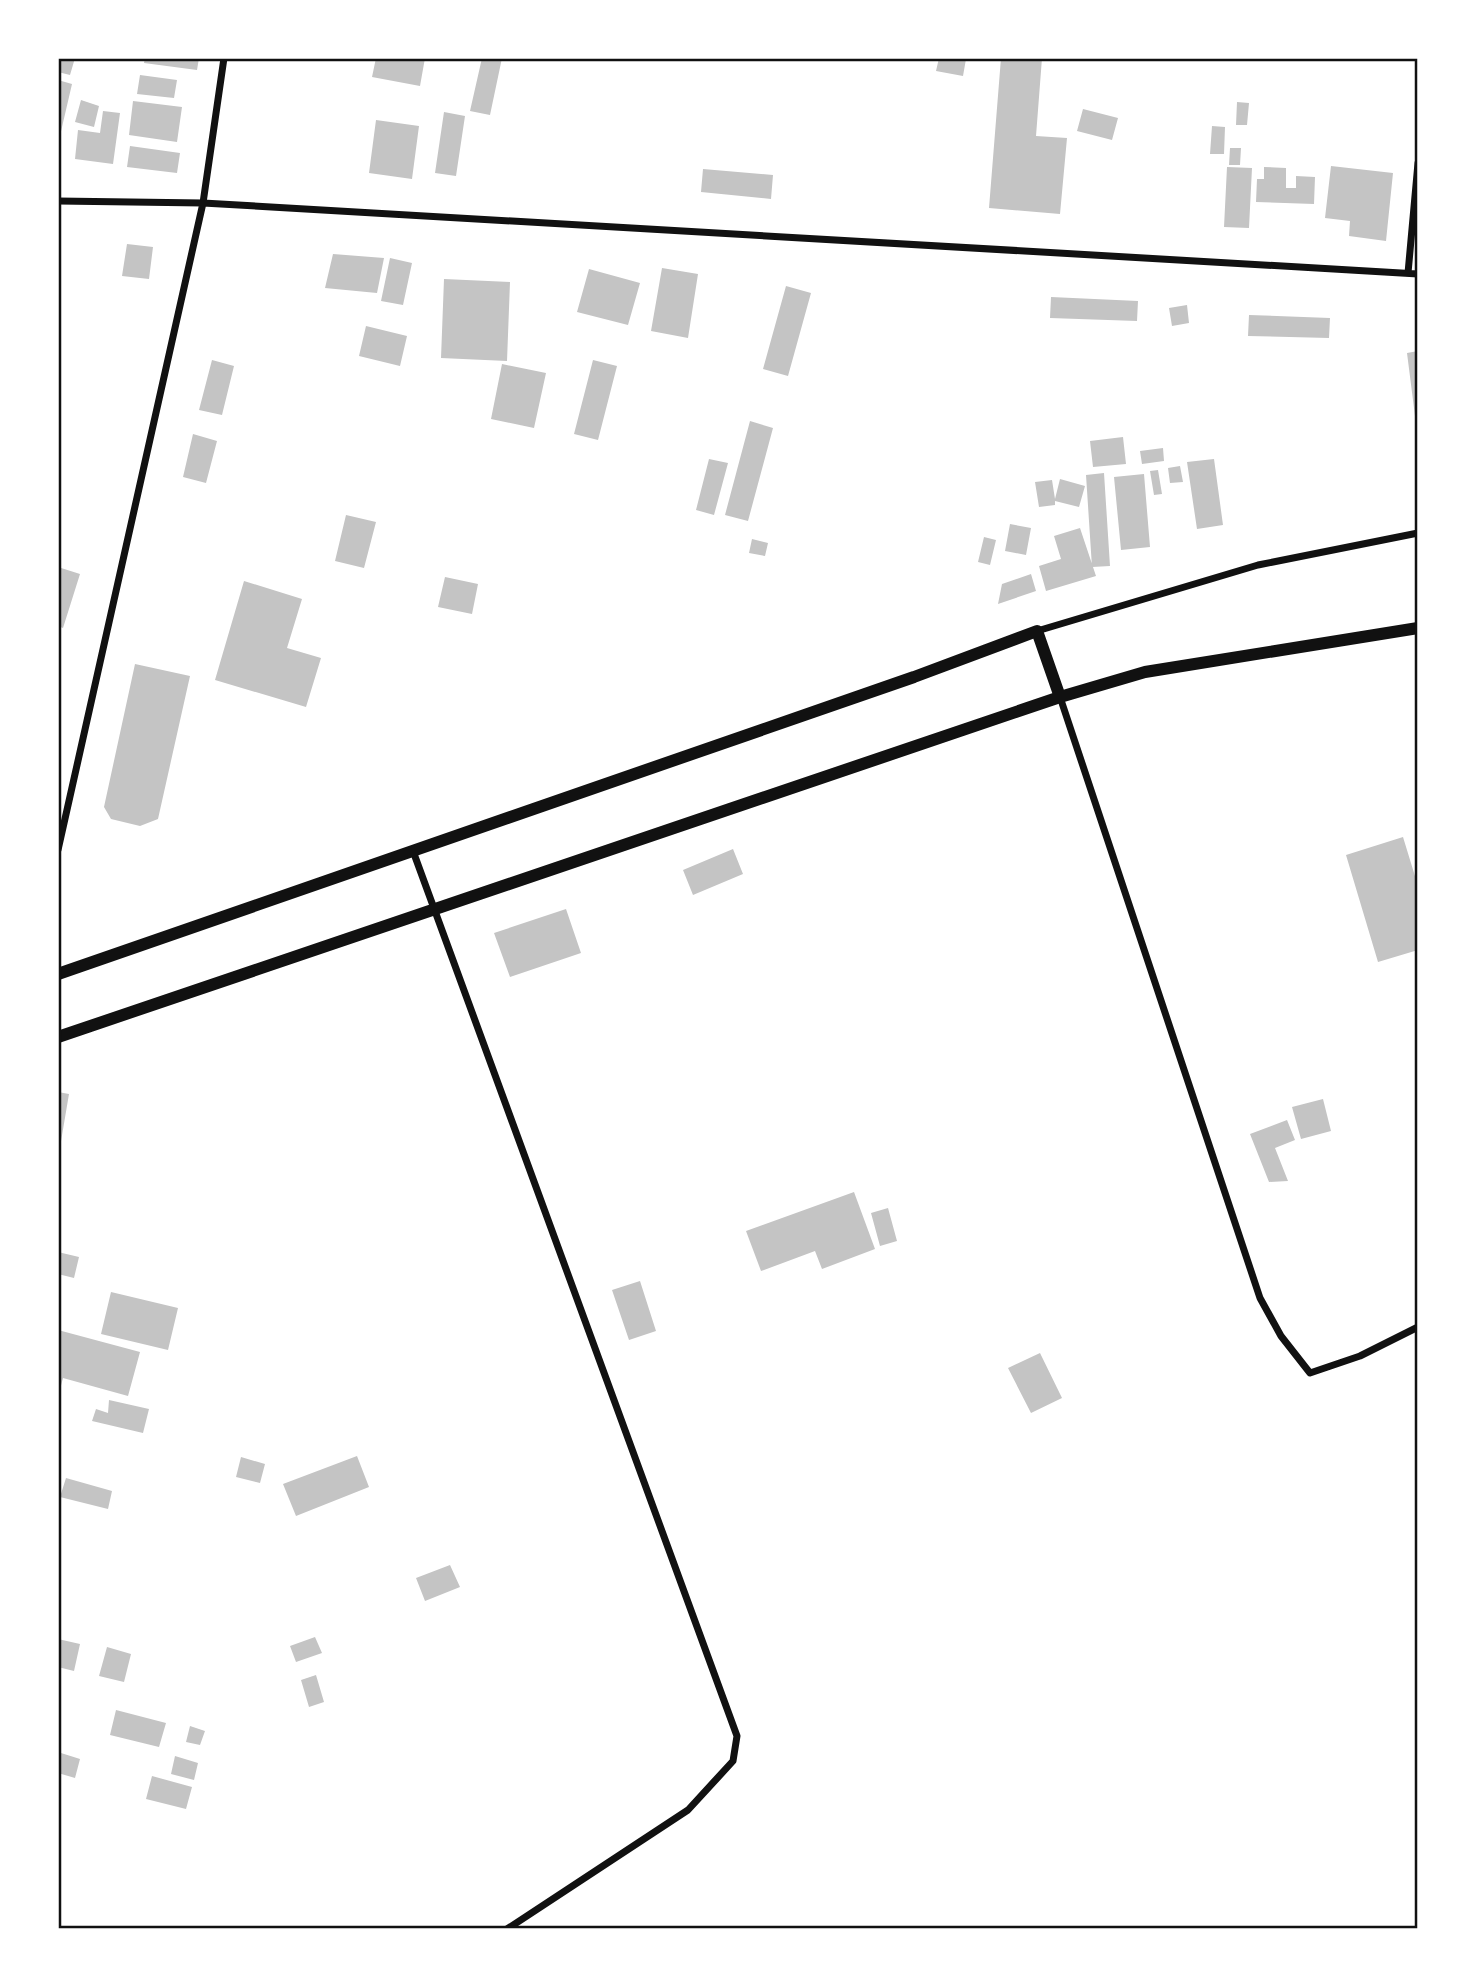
<svg xmlns="http://www.w3.org/2000/svg" width="1476" height="1987" font-family="'Titillium Web',sans-serif">
	<style>
		.building { fill: #c4c4c4 }
		.lines { fill: none; stroke-linecap: round; stroke-linejoin: round }
		.minor { stroke: #111; stroke-width: 7 }
		.tertiary { stroke: #111; stroke-width: 12 }
		.neatline { fill: none; stroke: #111; stroke-width: 2.5 }
	</style>
	<rect width="100%" height="100%" fill="#fff"/>
	<path class="building" d="M58,58H75L70,75L58,72Z
		M145,58H199L197,70L144,63Z
		M376,58H425L420,86L372,77Z
		M482,58H502L490,115L470,111Z
		M939,58L966,59L963,76L936,71Z
		M1001,58H1042L1036,136L1067,138L1060,214L989,208Z
		M140,75L177,80L174,98L137,94Z
		M58,80L72,84L59,140H58Z
		M81,100L99,106L94,127L75,122Z
		M133,101L182,107L177,142L129,135Z
		M1237,102L1249,103L1247,125H1236Z
		M1083,109L1118,118L1112,140L1077,131Z
		M103,111L120,113L113,164L75,159L78,130L100,133Z
		M444,112L465,116L456,176L435,173Z
		M376,120L419,126L412,179L369,173Z
		M1212,126L1225,127L1224,154H1210Z
		M130,146L180,153L177,173L127,167Z
		M1230,148H1241L1240,165H1229Z
		M1331,166L1393,173L1386,241L1349,236L1350,221L1325,218Z
		M1227,167L1252,168L1249,228L1224,227Z
		M1264,167L1286,168V188H1296V176L1315,177L1314,204L1256,202L1257,179H1264Z
		M703,169L773,175L771,199L701,192Z
		M127,244L153,247L149,279L122,276Z
		M333,254L384,258L377,293L325,288Z
		M390,258L412,263L403,305L381,301Z
		M662,268L698,274L688,338L651,331Z
		M589,269L640,283L628,325L577,312Z
		M444,279L510,282L507,361L441,358Z
		M786,286L811,293L788,376L763,369Z
		M1051,297L1138,301L1137,321L1050,318Z
		M1187,305L1189,323L1172,326L1169,308Z
		M1249,315L1330,318L1329,338L1248,336Z
		M366,326L407,336L400,366L359,356Z
		M1418,351V416H1415L1407,353Z
		M212,360L234,366L222,415L199,410Z
		M593,360L617,366L598,440L574,434Z
		M502,364L546,373L534,428L491,419Z
		M750,421L773,428L748,521L725,515Z
		M193,434L217,441L206,483L183,477Z
		M1123,437L1126,464L1093,467L1090,441Z
		M1163,448L1164,461L1142,464L1140,451Z
		M709,459L728,463L714,515L696,510Z
		M1214,459L1223,525L1197,529L1187,462Z
		M1180,466L1183,482L1170,483L1168,468Z
		M1158,470L1162,494L1154,495L1150,471Z
		M1104,473L1110,566L1092,567L1086,475Z
		M1144,474L1150,547L1121,550L1114,477Z
		M1060,479L1085,486L1079,507L1055,501V505L1039,507L1035,482L1052,480L1055,499Z
		M346,515L376,522L364,568L335,561Z
		M1010,524L1031,528L1026,555L1005,551Z
		M1080,528L1096,576L1046,591L1039,566L1061,559L1054,536Z
		M984,537L996,540L990,565L978,562Z
		M752,539L768,543L765,556L749,553Z
		M58,567L80,574L63,628L58,626Z
		M1031,574L1036,591L998,604L1002,584Z
		M445,577L478,584L472,614L438,607Z
		M244,581L302,599L287,648L321,658L306,707L215,680Z
		M135,664L190,676L158,819L140,826L111,819L104,807Z
		M1403,837L1418,886V950L1378,962L1346,855Z
		M733,849L743,874L693,895L683,870Z
		M566,909L581,953L510,977L494,933Z
		M58,1092L69,1094L59,1153H58Z
		M1323,1099L1331,1131L1301,1139L1292,1107Z
		M1287,1120L1295,1140L1275,1148L1288,1181L1269,1182L1250,1134Z
		M854,1192L875,1249L822,1269L815,1251L761,1271L746,1231Z
		M888,1208L897,1241L880,1246L871,1213Z
		M58,1252L79,1257L74,1278L58,1274Z
		M640,1281L656,1331L629,1340L612,1290Z
		M111,1292L178,1308L168,1350L101,1334Z
		M58,1330L140,1352L128,1396L63,1378L58,1397Z
		M1040,1353L1062,1398L1031,1413L1008,1368Z
		M109,1400L149,1409L143,1433L92,1421L96,1409L108,1413Z
		M357,1456L369,1487L296,1516L283,1484Z
		M241,1457L265,1464L260,1483L236,1477Z
		M66,1478L112,1491L108,1509L60,1497Z
		M450,1565L460,1587L425,1601L416,1578Z
		M315,1637L322,1653L296,1662L290,1646Z
		M58,1639L80,1644L74,1671L58,1667Z
		M107,1647L131,1654L124,1682L99,1676Z
		M316,1675L324,1702L309,1707L301,1680Z
		M116,1710L166,1723L159,1747L110,1735Z
		M190,1726L205,1731L200,1745L186,1742Z
		M61,1753L80,1759L75,1778L58,1773Z
		M175,1756L198,1763L194,1780L171,1774Z
		M152,1776L192,1787L186,1809L146,1799Z"/>
	<g class="lines">
		<path class="minor" d="M58,201L203,203L1418,274
			M1408,273L1418,163
			M1037,631L1258,565L1418,533
			M1060,697L1260,1298L1281,1336L1310,1373L1360,1356L1418,1327
			M58,850L203,203L224,58
			M413,851L737,1736L733,1761L688,1810L507,1929"/>
		<path class="tertiary" d="M58,974L914,677L1037,631L1060,697
			M58,1037L1060,697L1145,672L1418,628"/>
	</g>
	<rect width="1476" height="1987" fill="none" stroke="#ffffff" stroke-width="119"/>
	<rect x="60" y="60" width="1356" height="1867" class="neatline"/>
</svg>
